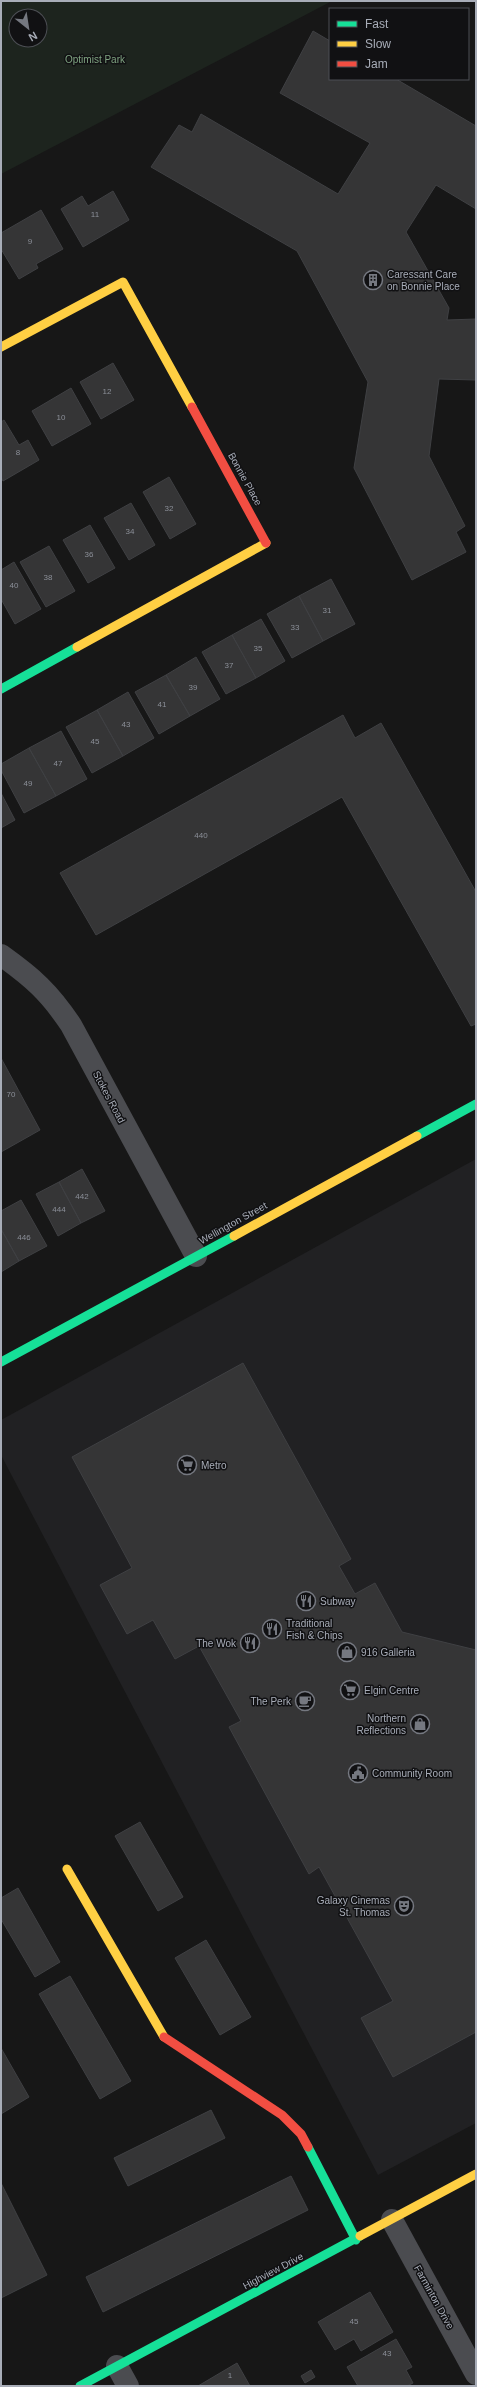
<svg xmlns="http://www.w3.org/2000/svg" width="477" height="2387" font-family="Helvetica,sans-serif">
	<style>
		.built { fill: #212123 }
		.green { fill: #1d241e; fill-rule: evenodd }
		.building { fill: #353536; stroke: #3f4043 }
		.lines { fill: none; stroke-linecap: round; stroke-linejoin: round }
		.street { stroke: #4b4c50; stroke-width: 22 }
		.fast { stroke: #16e098; stroke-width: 9 }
		.slow { stroke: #ffcf43; stroke-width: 9 }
		.jam { stroke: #f24e42; stroke-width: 9 }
		.labels { text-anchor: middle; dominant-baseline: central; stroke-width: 3; stroke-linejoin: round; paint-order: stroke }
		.number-label { font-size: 8px; fill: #8b8f98 }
		.park-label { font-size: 10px; fill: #7fa381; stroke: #111113 }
		.poi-label { font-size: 10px; fill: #a8adb8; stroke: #111113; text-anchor: start }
		.street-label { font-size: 10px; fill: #a8adb8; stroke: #111113 }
	</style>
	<rect width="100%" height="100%" fill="#171717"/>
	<path class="built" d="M476,1159V2123L378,2175L1,1455V1420Z"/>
	<path class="green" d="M1,1H332L1,174ZM16,16H40V40H16Z"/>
	<path class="building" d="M313,31L330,41V79H396L476,126V209L436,185L406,232L449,308L447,320L476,319V380L439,379L429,456L465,526L456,532L466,552L412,580L354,468L368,382L297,251L151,167L179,125L192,132L201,114L338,194L370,143L280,93Z
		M113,191L129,220L83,247L61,209L82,196L88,206Z
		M41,210L63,249L36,264L38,268L19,279L1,249V233Z
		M113,363L134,400L101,419L80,382Z
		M71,388L91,424L52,446L32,411Z
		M4,420L19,445L28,440L39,460L3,481L1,477V422Z
		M169,477L196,524L170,539L143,492Z
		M131,503L155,545L129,560L104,518Z
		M90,525L115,568L88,583L63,540Z
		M49,546L75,591L46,607L20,562Z
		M14,562L41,609L15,624L1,599V570Z
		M331,579L355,624L323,641L299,596Z
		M299,596L323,641L292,658L267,614Z
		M261,619L285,661L256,678L232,635Z
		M232,635L256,678L226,694L202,652Z
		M196,657L220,699L190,716L166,675Z
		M166,675L190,716L159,734L135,692Z
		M128,692L154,738L123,756L97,710Z
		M97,710L123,756L92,773L66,727Z
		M343,715L355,738L381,723L476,892V1024L471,1026L342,797L96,935L60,873Z
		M61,731L87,779L56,796L29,748Z
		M29,748L56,796L24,813L1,770V764Z
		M1,793L15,820L1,828Z
		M1,1058L40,1130L1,1152Z
		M82,1169L105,1211L81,1223L59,1182Z
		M59,1182L81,1223L58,1236L36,1194Z
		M21,1200L47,1246L19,1261L1,1229V1211Z
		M1,1229L19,1261L1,1272Z
		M243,1363L351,1559L339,1566L355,1594L375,1583L402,1632L476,1650V2032L393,2077L361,2018L393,2001L319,1867L309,1874L229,1727L241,1721L199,1646L175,1659L153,1620L127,1634L100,1585L132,1568L72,1457Z
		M140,1822L183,1897L158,1911L115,1836Z
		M18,1888L60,1962L35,1977L1,1919V1898Z
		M206,1940L251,2017L220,2035L175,1958Z
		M70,1976L131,2081L100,2099L39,1994Z
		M1,2048L29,2097L1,2114Z
		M211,2110L225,2138L128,2186L114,2158Z
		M291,2176L308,2210L103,2312L86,2277Z
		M1,2183L47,2275L1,2298Z
		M370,2292L393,2332L361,2351L354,2339L335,2350L318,2322Z
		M396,2339L412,2367L406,2370L413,2383L407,2386H358L347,2367Z
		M237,2363L250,2386H198Z
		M311,2370L315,2377L305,2383L301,2376Z"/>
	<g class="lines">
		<path class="street" d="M1,955C33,978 49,992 71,1025L196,1256
			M392,2220L476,2374
			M117,2366L128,2386"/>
		<path class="fast" d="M1,689L77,647
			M417,1136L476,1104
			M1,1362L234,1236
			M308,2147L356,2240
			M80,2386L360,2236"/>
		<path class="slow" d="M1,347L123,282L192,407
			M77,647L266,543
			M234,1236L417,1136
			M67,1869L164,2037
			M360,2236L476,2174"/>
		<path class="jam" d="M192,407L266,543
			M164,2037L282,2115L301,2134L308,2147"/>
	</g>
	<defs>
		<g id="building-ring" transform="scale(1)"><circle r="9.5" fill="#111113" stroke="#757880" stroke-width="1.5"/><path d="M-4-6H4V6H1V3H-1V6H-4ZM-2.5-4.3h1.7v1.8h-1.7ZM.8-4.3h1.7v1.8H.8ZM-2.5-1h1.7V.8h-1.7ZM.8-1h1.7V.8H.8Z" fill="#757880"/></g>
		<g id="supermarket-ring" transform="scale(1)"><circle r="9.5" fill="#111113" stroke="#757880" stroke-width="1.5"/><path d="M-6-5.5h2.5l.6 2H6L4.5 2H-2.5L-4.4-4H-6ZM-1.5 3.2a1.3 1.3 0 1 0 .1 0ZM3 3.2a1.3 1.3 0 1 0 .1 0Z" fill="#757880"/></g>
		<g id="restaurant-ring" transform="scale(1)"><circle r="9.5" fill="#111113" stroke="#757880" stroke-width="1.5"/><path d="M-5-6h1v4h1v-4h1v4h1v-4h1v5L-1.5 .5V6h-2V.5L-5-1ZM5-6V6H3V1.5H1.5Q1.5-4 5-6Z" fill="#757880"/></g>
		<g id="shop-ring" transform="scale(1)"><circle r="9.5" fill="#111113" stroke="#757880" stroke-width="1.5"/><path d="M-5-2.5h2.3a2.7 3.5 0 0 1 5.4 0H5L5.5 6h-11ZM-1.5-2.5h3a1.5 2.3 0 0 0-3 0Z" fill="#757880"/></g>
		<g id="cafe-ring" transform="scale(1)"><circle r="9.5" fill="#111113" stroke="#757880" stroke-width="1.5"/><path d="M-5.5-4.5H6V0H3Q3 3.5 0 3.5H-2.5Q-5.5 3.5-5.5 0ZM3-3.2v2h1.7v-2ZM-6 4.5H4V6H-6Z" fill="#757880"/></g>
		<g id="civic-ring" transform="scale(1)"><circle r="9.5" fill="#111113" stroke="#757880" stroke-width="1.5"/><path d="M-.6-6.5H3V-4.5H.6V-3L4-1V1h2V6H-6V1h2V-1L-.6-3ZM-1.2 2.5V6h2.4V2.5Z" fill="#757880"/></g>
		<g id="theatre-ring" transform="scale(1)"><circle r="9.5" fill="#111113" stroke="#757880" stroke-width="1.5"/><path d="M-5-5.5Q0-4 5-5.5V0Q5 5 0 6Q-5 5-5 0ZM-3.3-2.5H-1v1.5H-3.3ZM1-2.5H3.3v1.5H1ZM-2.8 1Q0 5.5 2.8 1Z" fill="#757880"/></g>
	</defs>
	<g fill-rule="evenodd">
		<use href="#building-ring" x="373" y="280"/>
		<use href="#supermarket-ring" x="187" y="1465"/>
		<use href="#restaurant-ring" x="306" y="1601"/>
		<use href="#restaurant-ring" x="272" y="1629"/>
		<use href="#restaurant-ring" x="250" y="1643"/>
		<use href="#shop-ring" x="347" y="1652"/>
		<use href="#supermarket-ring" x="350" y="1690"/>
		<use href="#cafe-ring" x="305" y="1701"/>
		<use href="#shop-ring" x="420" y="1724"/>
		<use href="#civic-ring" x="358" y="1773"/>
		<use href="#theatre-ring" x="404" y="1906"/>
	</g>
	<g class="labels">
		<g class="number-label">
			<text x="95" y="214">11</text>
			<text x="30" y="241">9</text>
			<text x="107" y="391">12</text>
			<text x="61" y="417">10</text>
			<text x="18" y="452">8</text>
			<text x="169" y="508">32</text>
			<text x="130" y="531">34</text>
			<text x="89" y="554">36</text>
			<text x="48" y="577">38</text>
			<text x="14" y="585">40</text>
			<text x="327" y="610">31</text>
			<text x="295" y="627">33</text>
			<text x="258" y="648">35</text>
			<text x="229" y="665">37</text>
			<text x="193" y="687">39</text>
			<text x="162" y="704">41</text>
			<text x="126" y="724">43</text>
			<text x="95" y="741">45</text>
			<text x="58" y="763">47</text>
			<text x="28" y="783">49</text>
			<text x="201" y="835">440</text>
			<text x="11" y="1094">70</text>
			<text x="82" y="1196">442</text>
			<text x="59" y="1209">444</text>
			<text x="24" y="1237">446</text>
			<text x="354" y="2321">45</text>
			<text x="387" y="2353">43</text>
			<text x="230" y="2375">1</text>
		</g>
		<g class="park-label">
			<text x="95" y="59">Optimist Park</text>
		</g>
		<g class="poi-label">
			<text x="387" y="274">Caressant Care<tspan x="387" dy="12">on Bonnie Place</tspan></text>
			<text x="201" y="1465">Metro</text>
			<text x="320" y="1601">Subway</text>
			<text x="286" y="1623">Traditional<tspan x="286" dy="12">Fish &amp; Chips</tspan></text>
			<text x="236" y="1643" text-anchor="end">The Wok</text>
			<text x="361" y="1652">916 Galleria</text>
			<text x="364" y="1690">Elgin Centre</text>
			<text x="291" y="1701" text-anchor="end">The Perk</text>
			<text x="406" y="1718" text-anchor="end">Northern<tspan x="406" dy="12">Reflections</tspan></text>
			<text x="372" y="1773">Community Room</text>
			<text x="390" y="1900" text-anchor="end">Galaxy Cinemas<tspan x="390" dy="12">St. Thomas</tspan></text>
		</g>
		<g class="street-label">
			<text transform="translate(245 479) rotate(61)">Bonnie Place</text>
			<text transform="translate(109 1097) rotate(62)">Stokes Road</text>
			<text transform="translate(233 1223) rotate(-29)">Wellington Street</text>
			<text transform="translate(273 2271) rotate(-28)">Highview Drive</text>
			<text transform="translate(434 2297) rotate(61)">Farminton Drive</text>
		</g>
	</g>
	<rect width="477" height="2387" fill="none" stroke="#a8adb8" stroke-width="4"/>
	<rect x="329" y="8" width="140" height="72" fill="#111113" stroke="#4d4f55"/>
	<rect x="337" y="21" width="20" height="6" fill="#16e098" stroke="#4d4f55"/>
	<text x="365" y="28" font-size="12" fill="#a8adb8">Fast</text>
	<rect x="337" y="41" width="20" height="6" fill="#ffcf43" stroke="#4d4f55"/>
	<text x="365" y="48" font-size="12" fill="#a8adb8">Slow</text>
	<rect x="337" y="61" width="20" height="6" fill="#f24e42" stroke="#4d4f55"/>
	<text x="365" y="68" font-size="12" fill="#a8adb8">Jam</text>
	<g transform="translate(28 28) rotate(150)"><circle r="19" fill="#111113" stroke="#4d4f55"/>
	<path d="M0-3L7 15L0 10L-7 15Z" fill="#757880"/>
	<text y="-6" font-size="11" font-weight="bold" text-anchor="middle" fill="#a8adb8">N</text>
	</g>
</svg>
